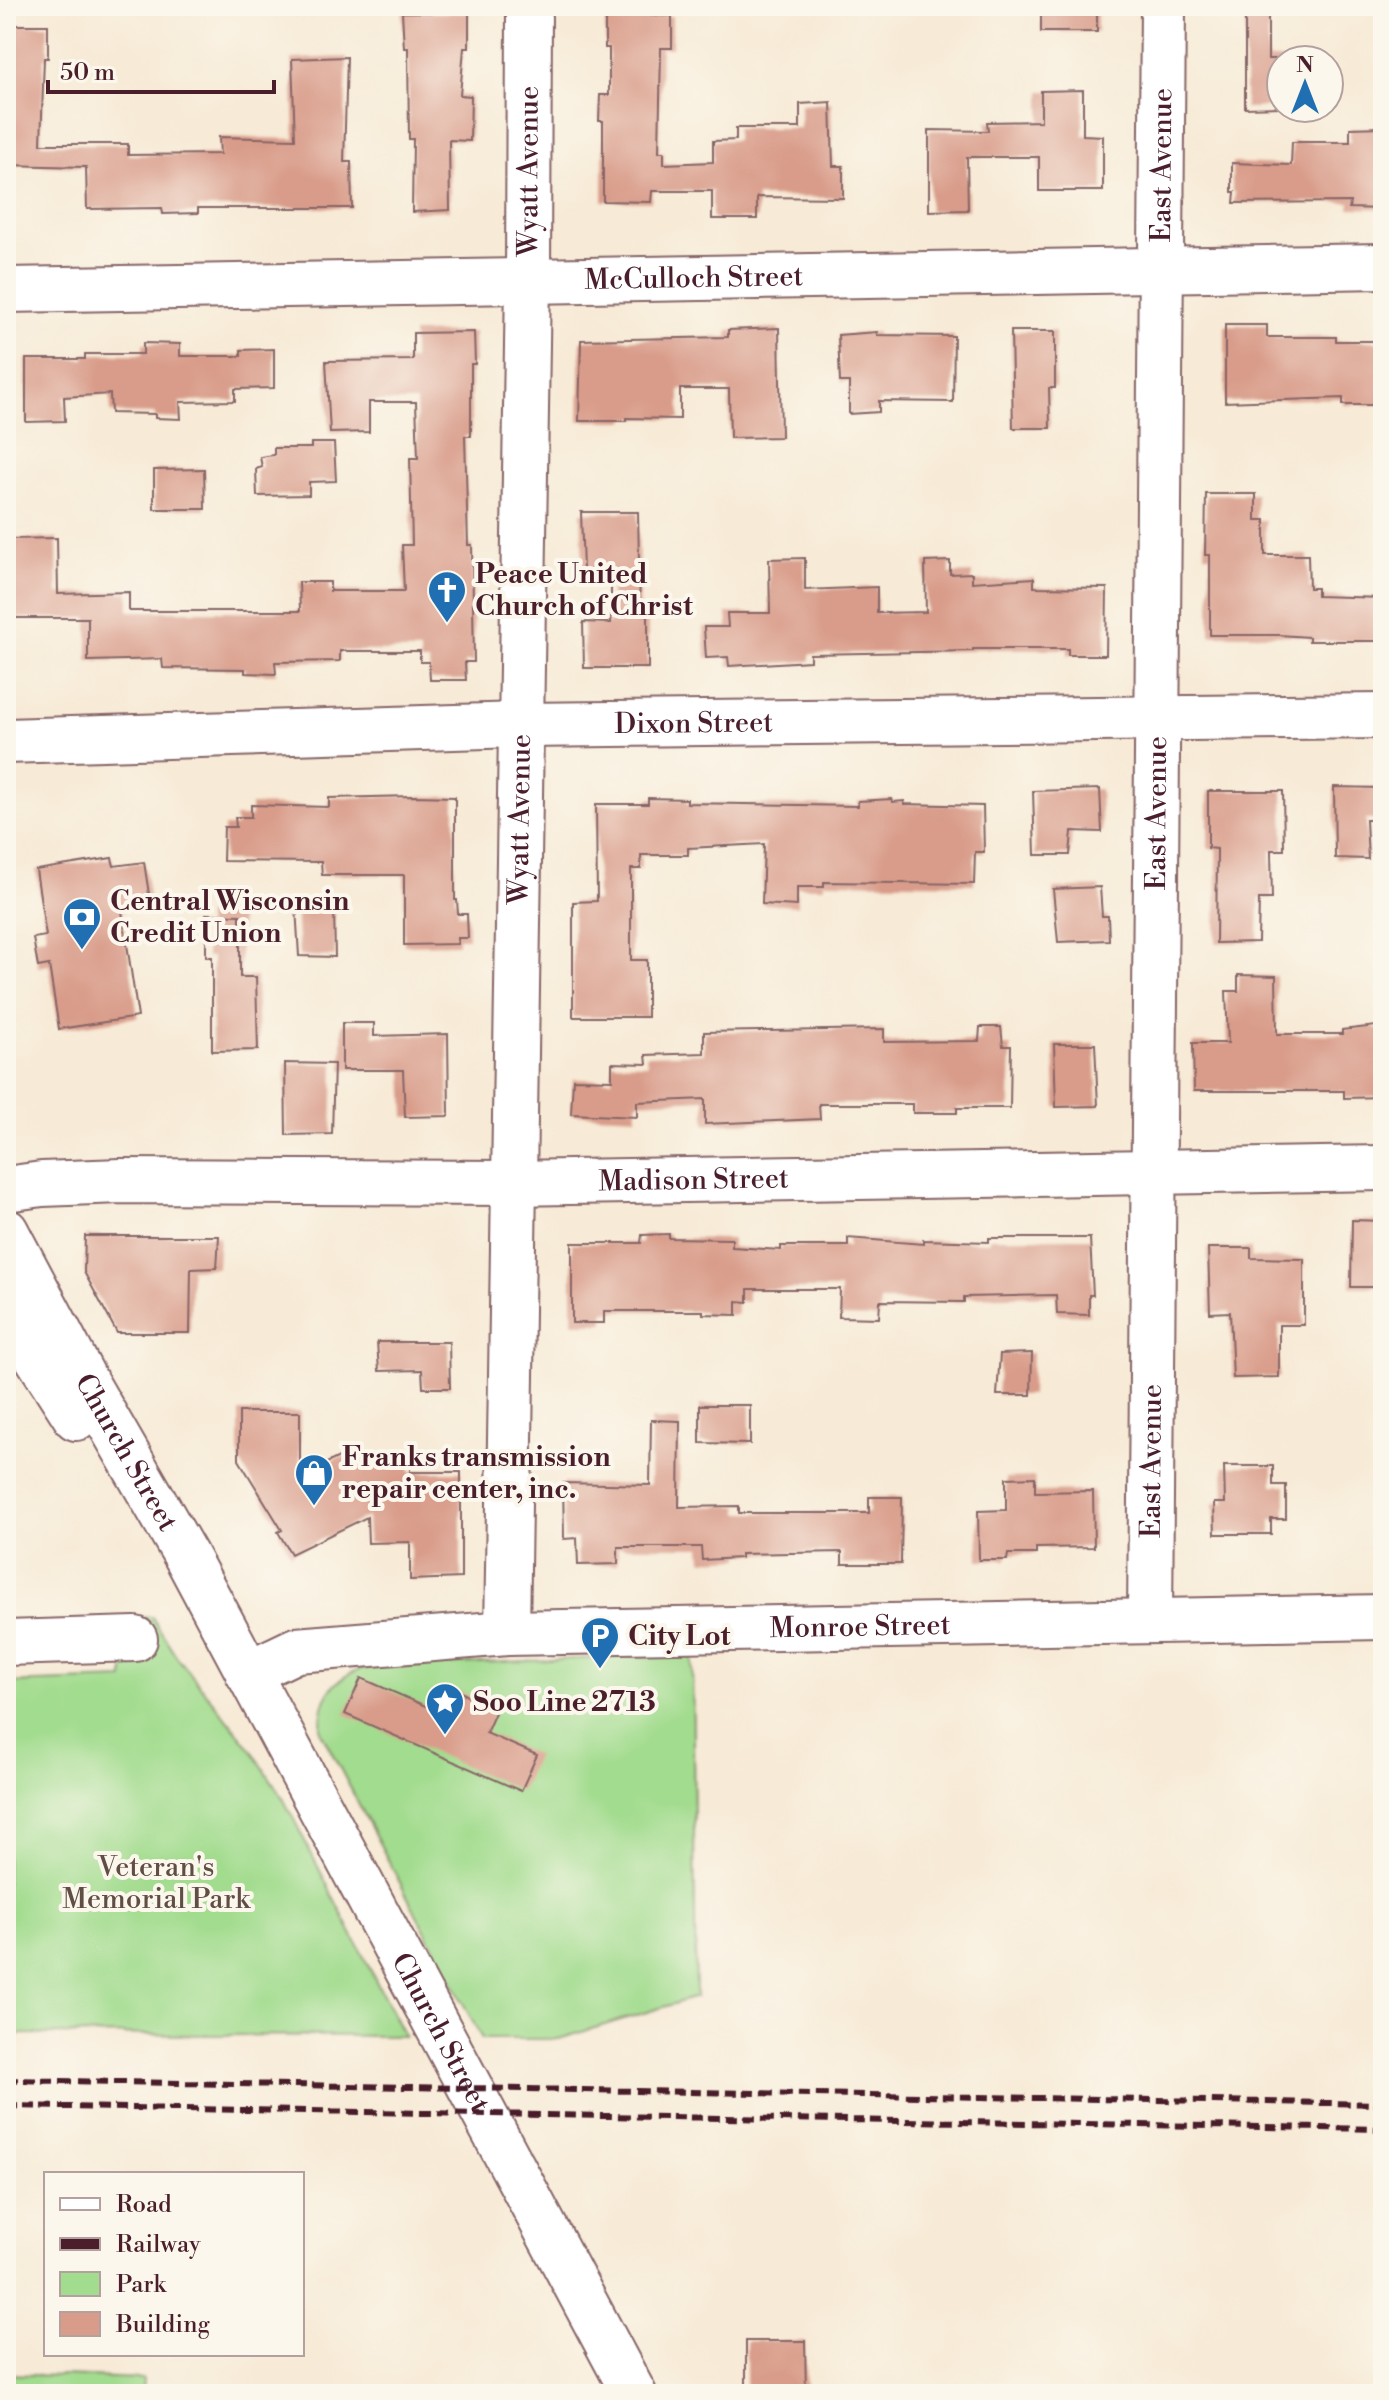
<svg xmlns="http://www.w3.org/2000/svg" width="1389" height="2400" font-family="'Libre Bodoni',serif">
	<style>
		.green { fill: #a2dc8e; stroke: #767e5c; stroke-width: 2 }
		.building { fill: #d99c8a }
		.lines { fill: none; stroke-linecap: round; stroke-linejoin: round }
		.minor-casing { stroke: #876667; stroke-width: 48 }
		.major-casing { stroke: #876667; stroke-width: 48 }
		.minor { stroke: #fff; stroke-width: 44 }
		.major { stroke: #fff; stroke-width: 44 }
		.rail { stroke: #4a1f2b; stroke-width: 6; stroke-dasharray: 12 6; stroke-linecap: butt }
		.labels { text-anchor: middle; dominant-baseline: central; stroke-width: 8; stroke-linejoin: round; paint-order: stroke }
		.street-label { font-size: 28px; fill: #4a1f2b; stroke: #fbf7ec }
		.poi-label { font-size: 28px; font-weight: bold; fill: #4a1f2b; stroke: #fbf7ec; text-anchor: start }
		.park-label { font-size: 28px; fill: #604e44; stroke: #fbf7ec }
	</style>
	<rect width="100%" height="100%" fill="#fbf7ec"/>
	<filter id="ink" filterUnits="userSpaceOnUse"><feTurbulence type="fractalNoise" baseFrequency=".0125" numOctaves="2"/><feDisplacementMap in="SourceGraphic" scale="16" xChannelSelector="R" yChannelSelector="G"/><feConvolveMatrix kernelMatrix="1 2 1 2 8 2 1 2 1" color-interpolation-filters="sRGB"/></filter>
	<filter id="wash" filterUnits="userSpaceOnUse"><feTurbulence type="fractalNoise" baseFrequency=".006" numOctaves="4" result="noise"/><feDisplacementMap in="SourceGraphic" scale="32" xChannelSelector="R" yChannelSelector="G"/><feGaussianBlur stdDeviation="1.8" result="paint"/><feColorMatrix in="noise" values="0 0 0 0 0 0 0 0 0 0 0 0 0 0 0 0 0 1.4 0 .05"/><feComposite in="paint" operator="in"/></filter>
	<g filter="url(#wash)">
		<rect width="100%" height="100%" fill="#f7ead6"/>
		<path class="green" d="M145,1617H152L177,1657L251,1749L283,1798L404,2036L6,2034V1683L124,1679V1655L147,1654Z
			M692,1654L696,1997L559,2039H482L321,1732C320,1698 330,1680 363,1668Z
			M6,2374L143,2379L142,2394H6Z"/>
		<g id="blocks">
			<path class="building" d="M605,6H652V15L672,16V48H661L659,152H664V164L713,162V141L736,140V128H800V104L831,102L833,166H843V198L757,197V219H712V191H652L651,202L603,201V121H599L600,95H609V48H605Z
				M1041,6H1097V32H1041Z
				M1245,6H1268V59H1281V107L1245,108Z
				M402,12L469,13V48H464L460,95L471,96L470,141L449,140L450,210L412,212L413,139H409L408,48H404Z
				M9,25H48V58H44L41,144H128V155L220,154L219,137L295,139L292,59L347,57L344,162H351L352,208H198V213L163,214L162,208L87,209L86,167L6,165V77H9Z
				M1083,90V135L1103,136V191H1039V157H967L968,210L929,211V130L988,131L987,122L1041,121V91Z
				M1383,127V209L1349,208L1350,202L1234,203L1235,192H1232V163L1291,165L1292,142H1350V128Z
				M1225,325H1267V337H1336V341H1383V405H1343V398L1225,402Z
				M779,328L781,437L730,438L729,389H680V419L626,418V421H579L581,340L728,337V330Z
				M1011,331H1055V388H1049L1050,428H1013Z
				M474,332L475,364H471V436H465L468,545H472L474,662H465L466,680H430L429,662H420V651H340V661L275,662L276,674L245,673V669L163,668L162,659L88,661V618H9V539L57,538L58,594L129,592V611H300L299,582H330V591H404L402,545H412L410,458H418L416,402H369V432L330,433L326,361L413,360V333Z
				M877,332V335L954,336L953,402L879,401V412L849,414V382H840L838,335Z
				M143,343L180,344V356H241V350L274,349V388L235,389V401L180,402L181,419L155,418V414L111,413L110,394L64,397L65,421L26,422V359H85V354H143Z
				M311,443H334L336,481L309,482V495L257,496L256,469L262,467L260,457L274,455V448H311Z
				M204,469L205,509H154V470Z
				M1206,494H1256V520H1265V555H1308L1309,588H1317V596L1383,598V641H1309V637L1279,635H1210V555H1205Z
				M581,512H638L640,614L648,615V668H584L583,622L611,623V570H583Z
				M805,558V590L877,587V613L926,612L925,562L950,561V574L972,573V582L1034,578V587L1107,588L1106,655H1068V649H973V651L810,654V661L729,666L728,657L706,658L704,627H728L727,613H770L769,559Z
				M1334,787L1383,788V820H1366L1368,859L1335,858Z
				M1100,789L1102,832L1072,831L1070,855H1035L1033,791Z
				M1208,791H1283L1284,850H1271L1272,899H1259L1258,942L1216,943L1217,849L1208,848Z
				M413,796L455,797V900H457L458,914H467L468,938H458V944L404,945V875H322L321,862L223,861L224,827H236L235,817H251V805L329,807V798Z
				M648,798L687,799V803L858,806V801L892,799L893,802L904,801V804L983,806L984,852H975L974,884L824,882V887H797V906L762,904L764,844L688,848V855H641V869H631V960H647V1017H573V902L597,901L596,804H648Z
				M112,858L114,866L144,862L151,907L122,911L138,1017L59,1029L49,965L38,967L33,938L46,936L36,870Z
				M1100,887L1102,916H1108L1109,940L1058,942L1053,889Z
				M296,907H334L335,957L299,956Z
				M206,914L240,915V977H256L258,1050L212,1051V957H206Z
				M1238,975L1276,976L1277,1034H1342V1030L1376,1026V1029L1382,1028L1383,1097L1344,1098V1091H1194L1193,1043H1228L1226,991H1238Z
				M342,1023H374V1036L448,1034L449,1116L405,1117L403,1070H342Z
				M980,1027H1001L1003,1046H1011L1010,1108H957V1113H913V1104H819L820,1119L705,1124V1099L637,1102V1117L571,1114L573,1079L612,1080V1063L647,1064L646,1055L704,1053V1032L884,1029V1042L979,1041Z
				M1054,1044H1095L1098,1106L1056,1107Z
				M285,1063L334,1064L332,1134L286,1135Z
				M1352,1220L1383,1221V1287H1351Z
				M669,1234V1238L732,1239V1247L781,1250V1246H848V1238L923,1244V1240L989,1242V1238H1090L1093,1295H1089V1315L1057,1314L1056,1295L964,1297V1302L880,1301L879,1318L839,1317L840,1289H748V1302L737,1301V1315L703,1314V1311H604V1323H572V1243H641L642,1235Z
				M85,1236H219L217,1268L191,1269L190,1333H117L84,1272Z
				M1208,1248H1251V1258L1304,1259V1325H1279V1377L1233,1378L1230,1312L1210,1313Z
				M377,1342H449L450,1388H423L422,1370L379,1371Z
				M1032,1353L1031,1395H997L1000,1354Z
				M700,1405H750V1444L700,1443Z
				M239,1412H300V1476L339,1457L410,1458V1472H461V1578L410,1580V1542L368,1543L367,1517L291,1554L278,1532L282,1530L239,1460Z
				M651,1420L680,1421L679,1507L739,1506V1513H869V1497H902L901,1564H842V1552L741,1554V1558L702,1560L701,1547H618V1564L578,1565L577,1538L564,1539L563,1483L650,1485Z
				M1224,1466H1273V1485H1286V1519H1271V1534H1215L1214,1503H1225Z
				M1035,1477V1492L1093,1491L1094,1547L1036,1548V1554H1008L1007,1560H979L978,1511L1006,1510V1478Z
				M361,1678L446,1715L458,1691L497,1708L486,1733L537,1755L521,1791L345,1714Z
				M746,2341H805L806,2394H746Z"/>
		</g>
	</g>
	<g filter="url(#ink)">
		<use href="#blocks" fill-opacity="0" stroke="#876667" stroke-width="2"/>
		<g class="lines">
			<g class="minor-casing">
				<g id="minor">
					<path id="s1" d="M6,290L1383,266"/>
					<path id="s2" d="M6,741L520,725L1383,716"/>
					<path id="s3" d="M6,1189L42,1184L121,1181L512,1183L1383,1168"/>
					<path id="s4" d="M1150,1621L1163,6"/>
					<path id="s5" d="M507,1633L528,280L529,6"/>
					<path d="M6,1643L135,1639"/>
					<path id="s6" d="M248,1673L296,1650L507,1633L1383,1617"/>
				</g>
			</g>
			<g class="major-casing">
				<g id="major">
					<path id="s7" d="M6,1231L88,1386L186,1556L634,2394"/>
					<path d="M6,1309L76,1418"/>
				</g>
			</g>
			<use href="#minor" class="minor"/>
			<use href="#major" class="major"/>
			<path class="rail" d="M6,2080L1383,2104
				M6,2106L1383,2129"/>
		</g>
	</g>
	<defs>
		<g id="church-pin" transform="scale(2)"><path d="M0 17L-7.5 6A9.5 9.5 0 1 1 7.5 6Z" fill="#1f6fb2" stroke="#fbf7ec"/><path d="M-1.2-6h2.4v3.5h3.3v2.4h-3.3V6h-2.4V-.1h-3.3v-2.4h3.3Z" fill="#fff"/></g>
		<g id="bank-pin" transform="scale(2)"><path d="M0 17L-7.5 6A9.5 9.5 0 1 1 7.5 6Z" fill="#1f6fb2" stroke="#fbf7ec"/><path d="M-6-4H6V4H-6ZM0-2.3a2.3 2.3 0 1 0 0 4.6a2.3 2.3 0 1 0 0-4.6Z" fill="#fff"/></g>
		<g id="shop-pin" transform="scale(2)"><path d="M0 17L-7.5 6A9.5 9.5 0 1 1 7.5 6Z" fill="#1f6fb2" stroke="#fbf7ec"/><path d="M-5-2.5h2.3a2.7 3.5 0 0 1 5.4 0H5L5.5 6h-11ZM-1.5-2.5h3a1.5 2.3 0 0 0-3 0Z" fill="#fff"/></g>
		<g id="parking-pin" transform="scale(2)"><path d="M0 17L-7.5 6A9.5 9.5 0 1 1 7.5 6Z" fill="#1f6fb2" stroke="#fbf7ec"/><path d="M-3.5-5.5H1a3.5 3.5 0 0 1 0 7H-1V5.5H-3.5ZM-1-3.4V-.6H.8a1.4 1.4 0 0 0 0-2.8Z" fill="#fff"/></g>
		<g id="sight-pin" transform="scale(2)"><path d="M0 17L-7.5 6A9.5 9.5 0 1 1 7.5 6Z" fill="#1f6fb2" stroke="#fbf7ec"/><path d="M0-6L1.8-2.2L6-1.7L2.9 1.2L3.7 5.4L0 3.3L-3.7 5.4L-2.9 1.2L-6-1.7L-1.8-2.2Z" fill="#fff"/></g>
	</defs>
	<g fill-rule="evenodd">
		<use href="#church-pin" x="447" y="590"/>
		<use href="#bank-pin" x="82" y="917"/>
		<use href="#shop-pin" x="314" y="1473"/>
		<use href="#parking-pin" x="600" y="1636"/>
		<use href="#sight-pin" x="445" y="1702"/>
	</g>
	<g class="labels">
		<g class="street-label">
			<text stroke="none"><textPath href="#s4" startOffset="1456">East Avenue</textPath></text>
			<text stroke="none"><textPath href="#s5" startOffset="1462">Wyatt Avenue</textPath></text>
			<text stroke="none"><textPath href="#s1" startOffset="688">McCulloch Street</textPath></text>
			<text stroke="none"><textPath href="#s2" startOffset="688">Dixon Street</textPath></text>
			<text stroke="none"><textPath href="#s4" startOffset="808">East Avenue</textPath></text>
			<text stroke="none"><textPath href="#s5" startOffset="814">Wyatt Avenue</textPath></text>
			<text stroke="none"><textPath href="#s3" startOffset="688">Madison Street</textPath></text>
			<text stroke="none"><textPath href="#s7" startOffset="252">Church Street</textPath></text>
			<text stroke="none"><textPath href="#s4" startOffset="160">East Avenue</textPath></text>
			<text stroke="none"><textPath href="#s6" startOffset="618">Monroe Street</textPath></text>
			<text stroke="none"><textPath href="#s7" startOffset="912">Church Street</textPath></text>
		</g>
		<g class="poi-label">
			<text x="475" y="574">Peace United<tspan x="475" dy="32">Church of Christ</tspan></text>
			<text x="110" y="901">Central Wisconsin<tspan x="110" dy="32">Credit Union</tspan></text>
			<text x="342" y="1457">Franks transmission<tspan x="342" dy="32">repair center, inc.</tspan></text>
			<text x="628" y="1636">City Lot</text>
			<text x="473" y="1702">Soo Line 2713</text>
		</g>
		<g class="park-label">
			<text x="156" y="1867">Veteran's<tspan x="156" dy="32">Memorial Park</tspan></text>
		</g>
	</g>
	<rect width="1389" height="2400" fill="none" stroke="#fbf7ec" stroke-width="32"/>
	<rect x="44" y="2172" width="260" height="184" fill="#fbf7ec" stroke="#b4a19f" stroke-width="2"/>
	<rect x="60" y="2198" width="40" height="12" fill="#ffffff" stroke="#b4a19f" stroke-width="2"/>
	<text x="116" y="2212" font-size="24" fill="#4a1f2b">Road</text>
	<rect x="60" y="2238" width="40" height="12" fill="#4a1f2b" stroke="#b4a19f" stroke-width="2"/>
	<text x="116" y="2252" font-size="24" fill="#4a1f2b">Railway</text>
	<rect x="60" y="2272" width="40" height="24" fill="#a2dc8e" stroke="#b4a19f" stroke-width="2"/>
	<text x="116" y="2292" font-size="24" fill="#4a1f2b">Park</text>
	<rect x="60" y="2312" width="40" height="24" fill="#d99c8a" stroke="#b4a19f" stroke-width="2"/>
	<text x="116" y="2332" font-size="24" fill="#4a1f2b">Building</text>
	<g transform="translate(1305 84)"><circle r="38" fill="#fbf7ec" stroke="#b4a19f" stroke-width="2"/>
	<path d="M0-6L14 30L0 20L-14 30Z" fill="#1f6fb2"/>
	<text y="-12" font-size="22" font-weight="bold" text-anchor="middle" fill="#4a1f2b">N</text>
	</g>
	<path d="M48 80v12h226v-12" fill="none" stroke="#4a1f2b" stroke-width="4"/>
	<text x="60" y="80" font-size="24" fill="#4a1f2b" stroke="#fbf7ec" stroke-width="6" paint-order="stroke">50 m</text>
</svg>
